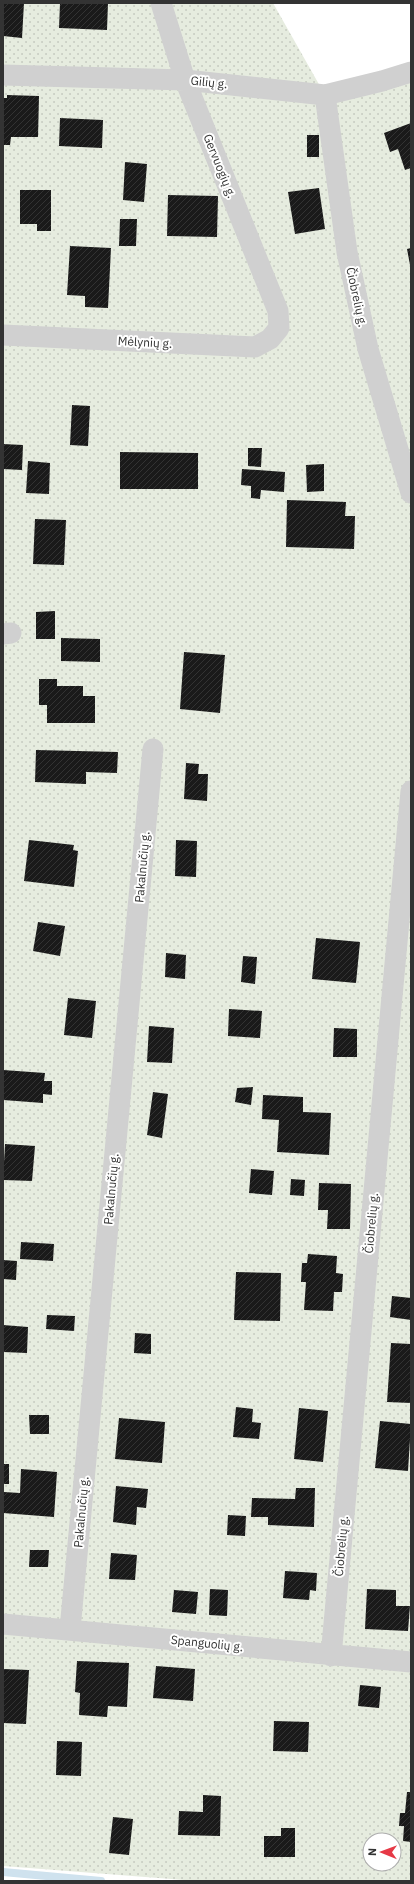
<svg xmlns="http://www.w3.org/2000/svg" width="414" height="1884" font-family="'IBM Plex Sans',sans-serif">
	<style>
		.grass { fill: url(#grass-dots); fill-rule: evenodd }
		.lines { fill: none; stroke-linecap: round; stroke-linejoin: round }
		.stream { stroke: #cfe2ee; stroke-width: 8 }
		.building { fill: url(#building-hatch) }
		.minor { stroke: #d0d0d0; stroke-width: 21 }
		.labels { text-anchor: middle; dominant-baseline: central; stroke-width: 4; stroke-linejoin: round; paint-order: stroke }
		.street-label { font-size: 12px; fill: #333; stroke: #fff }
	</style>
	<defs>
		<pattern id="grass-dots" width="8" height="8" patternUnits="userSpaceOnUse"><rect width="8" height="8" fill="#e6ecdf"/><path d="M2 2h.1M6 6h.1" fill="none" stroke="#c6cbc0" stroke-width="1.8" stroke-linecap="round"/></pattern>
		<pattern id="building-hatch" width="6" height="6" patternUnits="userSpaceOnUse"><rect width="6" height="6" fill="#1a1a1a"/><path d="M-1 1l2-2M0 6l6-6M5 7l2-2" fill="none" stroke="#333"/></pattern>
	</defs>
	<rect width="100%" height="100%" fill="#fff"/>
	<path class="grass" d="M3,3H273L325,95L411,72V1881H197L3,1866ZM370,1840H394V1864H370Z"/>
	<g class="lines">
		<path class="stream" d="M3,1872L101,1881"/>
	</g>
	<path class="building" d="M3,3H24L22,38L3,36Z
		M60,3H108L107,30L59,28Z
		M7,95L39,96L38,137H11L10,145H3V98H7Z
		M60,118L103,120L102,148L59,146Z
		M411,123V168L405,170L398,149L390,152L384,133Z
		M307,135H319V157H307Z
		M125,162L147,164L144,202L123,200Z
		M319,188L325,229L295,234L288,192Z
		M20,190H51V231H37V224H20Z
		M168,195L218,196L217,237L167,236Z
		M120,219H137L136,246H119Z
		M70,246L111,248L108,308L85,307V296L67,295Z
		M411,248V265H410L407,249Z
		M72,405L90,406L88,446L70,445Z
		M3,444L23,445L22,470L3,469Z
		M248,448H262L261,467L248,466Z
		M120,452L198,453V489H120Z
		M28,461L50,463L49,494L26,493Z
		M324,464V491L307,492L306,465Z
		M242,469L285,472L284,492L261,490L260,499L251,498V486L241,485Z
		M287,500L346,502L345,516H355L354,549L286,547Z
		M35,519L66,520L64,565L33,564Z
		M55,611V639H36V612Z
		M61,638L100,639V662L61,661Z
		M184,652L225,655L220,713L180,709Z
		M39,679H57V686H83V696H95V723H47V705H39Z
		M36,750L118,752L117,773L86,772V784L35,782Z
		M186,763L199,764L198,774H208L207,801L184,799Z
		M29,840L74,845L73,850L78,851L74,887L24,881Z
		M176,840L197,841L196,877L175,876Z
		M38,922L65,926L60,956L33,951Z
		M316,938L360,942L356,983L312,979Z
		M166,953L186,955L185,979L165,977Z
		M243,956L257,957L255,984L241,982Z
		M68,998L96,1001L92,1038L64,1035Z
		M229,1009L262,1011L260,1038L228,1036Z
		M149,1026L174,1028L172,1063L147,1062Z
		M334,1028L357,1029V1057H333Z
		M3,1070L45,1073L44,1081H52V1095L43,1094V1103L3,1100Z
		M253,1087L251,1105L235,1102L237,1088Z
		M153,1092L168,1094L162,1138L147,1135Z
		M263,1095L303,1097V1112L331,1113L329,1155L277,1152L279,1120L262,1119Z
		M5,1144L35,1146L32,1181L3,1180Z
		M251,1169L274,1171L272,1195L249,1193Z
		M291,1179L305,1180L304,1196L290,1195Z
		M319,1183L351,1184L350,1229H327L328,1210H318Z
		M21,1242L54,1244L53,1261L20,1259Z
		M308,1254L337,1256L336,1273L343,1274L342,1292H334L333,1311L304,1310L306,1282H301L302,1263H307Z
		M3,1260L17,1261L16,1280L3,1279Z
		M236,1272L281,1273L280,1321L234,1320Z
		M392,1296L411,1298V1320L390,1317Z
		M47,1315L75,1316L74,1331L46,1329Z
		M3,1325L28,1327L27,1353L3,1352Z
		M135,1333L151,1334V1354L134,1353Z
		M391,1343L411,1344V1403L387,1402Z
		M236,1407L253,1409L252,1422L261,1423L259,1439L233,1437Z
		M299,1408L328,1411L323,1462L294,1459Z
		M29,1415H49V1434H30Z
		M119,1418L165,1422L162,1463L115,1459Z
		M380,1421L411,1424L408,1471L375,1468Z
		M3,1464H9V1484H3Z
		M21,1469L57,1472L54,1517L3,1513L4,1492L20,1493Z
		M116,1486L148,1489L146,1508L137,1507L136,1525L113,1522Z
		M296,1488H315L314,1527L268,1525V1517H251L252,1498L295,1499Z
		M228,1515L246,1516L245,1536L227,1535Z
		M30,1550H49L48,1567H29Z
		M111,1553L137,1555L135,1580L109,1579Z
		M285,1571L317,1573L316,1591L310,1590L309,1600L283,1598Z
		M210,1589L228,1590L227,1616L209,1615Z
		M367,1589L396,1590V1606H410L408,1631L365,1629Z
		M174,1590L198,1592L196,1614L172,1612Z
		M77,1661L129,1663L127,1707L108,1706L107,1717L79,1715L80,1693L75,1692Z
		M156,1666L195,1669L193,1701L153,1698Z
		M3,1669L29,1670L26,1724L3,1723Z
		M360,1685L381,1687L379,1708L358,1706Z
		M274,1721L309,1722L308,1752L273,1751Z
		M57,1741L82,1742L81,1776L56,1775Z
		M407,1792H411V1842L403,1841L404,1826H399L400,1813H405Z
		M203,1795L221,1796L220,1836L178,1835L179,1811L203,1812Z
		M113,1817L133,1819L129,1855L109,1853Z
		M281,1828H295V1857H264V1836H281Z"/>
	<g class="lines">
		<path class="minor" d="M3,75L185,80L325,95L382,81L411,72
			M325,95L347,252L368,349L411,493
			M3,335L255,347L270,339L279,328L278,311L185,80L161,3
			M3,634L11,633
			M3,1624L411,1662
			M70,1629L153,749
			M331,1656L411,791"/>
	</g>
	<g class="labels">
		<g class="street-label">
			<text transform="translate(209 82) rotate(6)">Gilių g.</text>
			<text transform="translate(220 166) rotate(68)">Gervuogių g.</text>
			<text transform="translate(357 297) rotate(78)">Čiobrelių g.</text>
			<text transform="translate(145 342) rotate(3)">Mėlynių g.</text>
			<text transform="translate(142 867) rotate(-85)">Pakalnučių g.</text>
			<text transform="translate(111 1189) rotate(-85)">Pakalnučių g.</text>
			<text transform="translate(371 1223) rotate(-85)">Čiobrelių g.</text>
			<text transform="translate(81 1512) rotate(-85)">Pakalnučių g.</text>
			<text transform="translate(341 1546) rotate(-85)">Čiobrelių g.</text>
			<text transform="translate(207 1643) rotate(6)">Spanguolių g.</text>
		</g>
	</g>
	<rect width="414" height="1884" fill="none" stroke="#333333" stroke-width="8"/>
	<g transform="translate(382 1852) rotate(271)"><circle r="19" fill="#ffffff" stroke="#adadad"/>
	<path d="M0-3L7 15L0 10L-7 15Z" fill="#e63946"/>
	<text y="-6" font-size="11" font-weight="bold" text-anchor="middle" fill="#333333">N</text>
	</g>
</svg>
